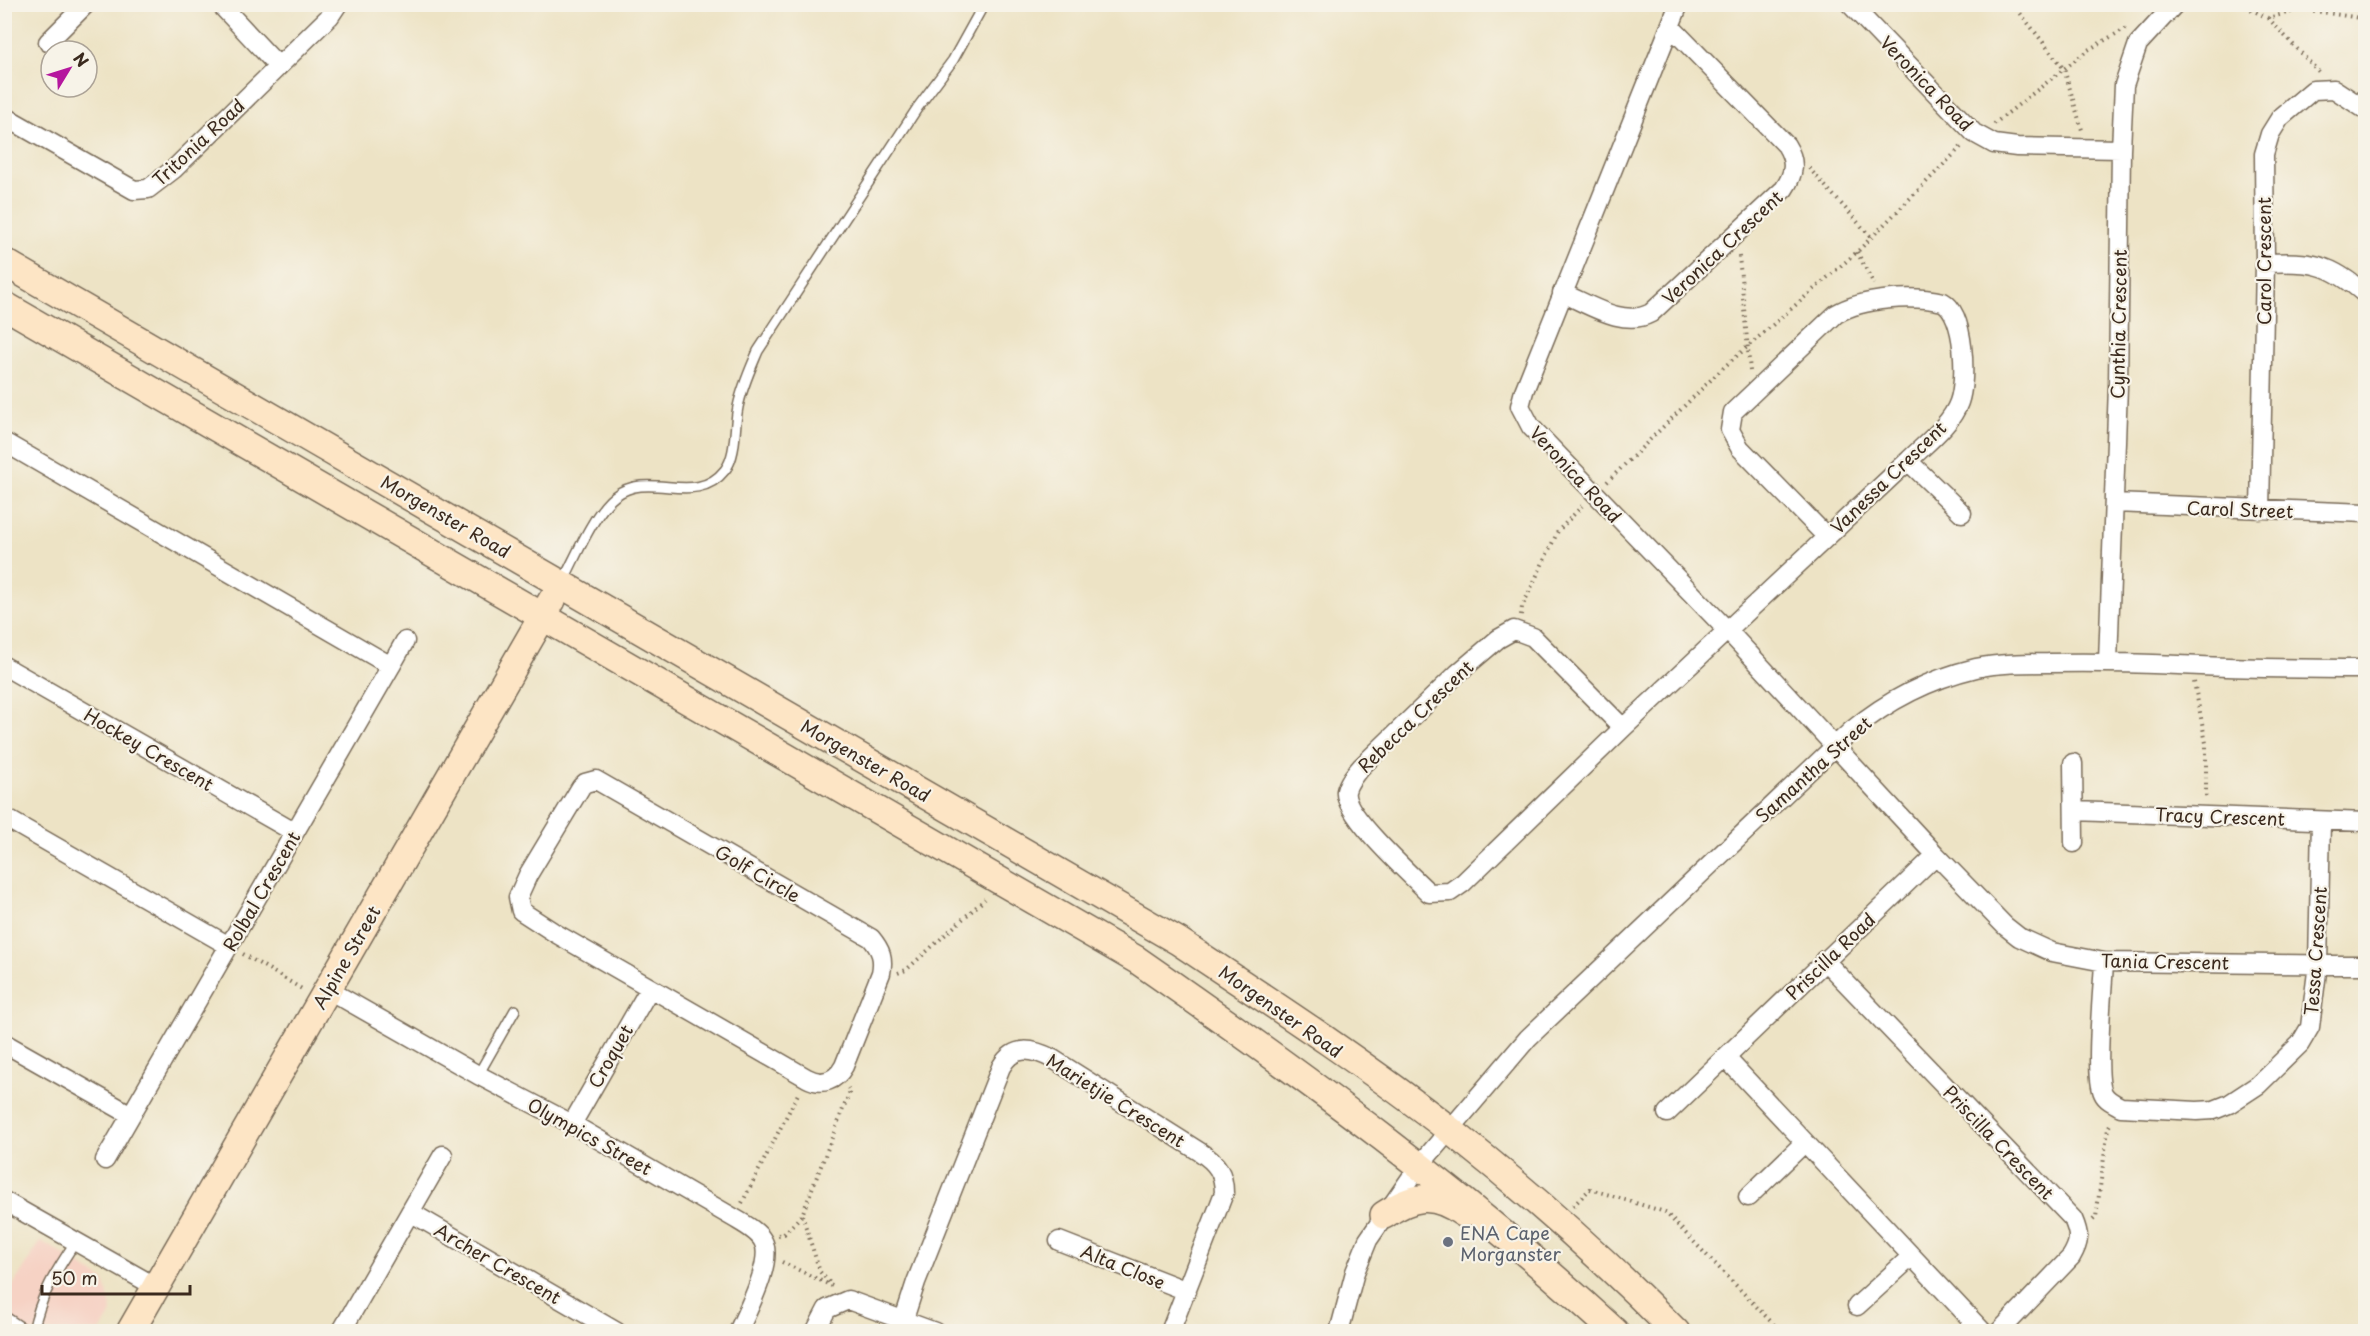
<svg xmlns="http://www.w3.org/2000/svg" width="2370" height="1336" font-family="'Playpen Sans',sans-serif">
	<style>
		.built { fill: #f6d2c4 }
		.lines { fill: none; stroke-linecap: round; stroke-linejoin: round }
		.lane-casing { stroke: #796b58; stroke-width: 12 }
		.street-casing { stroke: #796b58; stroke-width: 21 }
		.secondary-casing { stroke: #796b58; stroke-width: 30 }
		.path { stroke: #796b58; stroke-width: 4; stroke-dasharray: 1.5 4.5; stroke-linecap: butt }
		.lane { stroke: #fff; stroke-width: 9 }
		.street { stroke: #fff; stroke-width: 18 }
		.secondary { stroke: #fde5c5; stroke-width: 27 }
		.worship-dot { fill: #6b7280; stroke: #f7f3e8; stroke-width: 2 }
		.labels { text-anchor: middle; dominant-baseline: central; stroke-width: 4.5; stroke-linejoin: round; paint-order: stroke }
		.street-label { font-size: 18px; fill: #3b2a1e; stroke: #f7f3e8 }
		.worship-label { font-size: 18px; fill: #5b616d; stroke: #f7f3e8; text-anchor: start }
	</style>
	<rect width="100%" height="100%" fill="#f7f3e8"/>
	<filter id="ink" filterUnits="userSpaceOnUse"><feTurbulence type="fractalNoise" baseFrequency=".0167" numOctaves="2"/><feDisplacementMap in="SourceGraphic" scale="12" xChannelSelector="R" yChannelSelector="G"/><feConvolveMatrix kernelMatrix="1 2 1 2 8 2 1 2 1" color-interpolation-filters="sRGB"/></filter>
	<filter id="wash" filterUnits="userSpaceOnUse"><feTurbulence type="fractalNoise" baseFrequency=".008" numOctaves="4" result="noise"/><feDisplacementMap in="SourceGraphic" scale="24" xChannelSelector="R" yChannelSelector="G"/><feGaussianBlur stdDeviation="1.35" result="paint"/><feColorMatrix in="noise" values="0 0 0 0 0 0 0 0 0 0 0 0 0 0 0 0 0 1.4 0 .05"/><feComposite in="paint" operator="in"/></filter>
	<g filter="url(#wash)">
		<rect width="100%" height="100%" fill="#ede3c5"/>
		<path class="built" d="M41,1241L104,1280L112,1312L100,1331L5,1332V1287L10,1290Z"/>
	</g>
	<g filter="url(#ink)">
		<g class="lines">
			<g class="lane-casing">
				<path id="lane" d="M562,583C575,559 593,513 615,496C650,469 695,508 725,470C737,455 734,426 738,407C742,387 750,370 758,351L918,107L953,60L984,4
					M478,1075L515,1010
					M4,1316L28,1332
					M33,1332C40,1296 56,1271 76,1241"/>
			</g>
			<g class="street-casing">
				<path id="street" d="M220,4L278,66
					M1679,4L1524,391L1520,406L1531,427L1728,631L1936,855L2005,926L2019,937L2052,952L2104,962L2366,965
					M1850,4L1974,133L1994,144L2017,147L2121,149
					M48,42L86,4
					M4,116L134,190L148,189L174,169L330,16L338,4
					M2265,263C2312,261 2330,263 2366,295
					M1562,293C1589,304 1623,328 1651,313L1784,189C1795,173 1796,161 1786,145L1670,26
					M4,442L391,666L105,1160
					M1908,461L1962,513
					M2114,503L2366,513
					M2260,510L2265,263L2264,154L2270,134L2280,118L2313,90L2334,89L2366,110
					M2108,662L2118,386L2121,149L2124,85L2138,44L2175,4
					M4,666L294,832
					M391,666L405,641
					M1623,728L1533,637L1514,630L1498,639L1458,673L1361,767C1355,774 1348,782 1346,791C1342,813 1412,876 1429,893L1450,892L1463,883L1623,728L1908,461C1925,444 1951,425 1959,402C1967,380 1965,314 1943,302C1912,295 1863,298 1836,314L1733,412L1730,430L1740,448L1826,536
					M2073,763L2074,843
					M596,780L871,938C881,950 884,958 881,973L844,1066C836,1081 822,1086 807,1078L555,933L521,911L518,897L528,875L581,787L585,783Z
					M2074,811L2366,822
					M4,817L229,946
					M1824,960L2073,1219C2080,1235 2080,1242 2071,1257L1999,1332
					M2104,962C2103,988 2094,1074 2103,1093C2106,1100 2115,1104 2121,1107L2197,1111L2214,1110L2229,1104L2258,1085L2300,1044L2310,1027L2318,964L2321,821
					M327,989L478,1075L572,1124L734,1218C744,1224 758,1231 763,1241C774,1261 747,1311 738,1332
					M4,1043L131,1115
					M1726,1058L1983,1332
					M1667,1113L1936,855
					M572,1124L650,988
					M1748,1197L1804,1143
					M4,1201L156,1287
					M410,1212L617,1332
					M1059,1241L1187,1291
					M1857,1306L1911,1257
					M904,1319L916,1282L1001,1067C1014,1044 1033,1049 1053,1059L1200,1152C1217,1163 1224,1173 1224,1193L1170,1332
					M341,1332L443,1155
					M815,1332L827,1309L848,1300L935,1332
					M1339,1332L1355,1272L1368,1240L1419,1166L1528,1038L1851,731C1887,701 1930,679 1976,668C1999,663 2024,663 2048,663C2092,662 2135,663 2179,665C2241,668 2303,669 2366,669"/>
			</g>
			<g class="secondary-casing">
				<path id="secondary" d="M4,262L1178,941C1270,1002 1364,1063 1451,1131C1530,1193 1605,1260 1676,1332
					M4,305L1137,960C1303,1075 1466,1194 1615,1332
					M1384,1215C1412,1196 1433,1191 1463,1213
					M130,1332L552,600"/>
			</g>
			<path class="path" d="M2013,4L2064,69L2082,130
				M2240,4L2268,18L2302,9L2366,19
				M2268,18L2319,72
				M1994,124L2088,50L2128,27
				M1809,168L1871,237
				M1857,252L1874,284
				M1739,256L1750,371
				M1607,482L1724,367L1857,252L1963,145
				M1521,615L1522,607L1558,531L1582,506
				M2194,682L2206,743V799
				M243,954L302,989
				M898,973L906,970L985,899
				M742,1203L799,1092
				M1573,1206L1590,1189L1665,1212L1781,1332
				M802,1215L820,1272L830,1283
				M2093,1220L2096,1217L2108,1128L2111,1123
				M778,1235L784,1234L802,1215L850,1091L848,1088
				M782,1262L834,1287"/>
			<use href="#lane" class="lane"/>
			<use href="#street" class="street"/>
			<use href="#secondary" class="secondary"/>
		</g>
	</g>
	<circle class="worship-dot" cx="1448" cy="1242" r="6"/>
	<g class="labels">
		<g class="street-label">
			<text transform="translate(1927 83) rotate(46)">Veronica Road</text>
			<text transform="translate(198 142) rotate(-43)">Tritonia Road</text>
			<text transform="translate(1722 247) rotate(-43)">Veronica Crescent</text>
			<text transform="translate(2263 261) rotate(-90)">Carol Crescent</text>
			<text transform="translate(2118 324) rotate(-89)">Cynthia Crescent</text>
			<text transform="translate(1576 474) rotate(47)">Veronica Road</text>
			<text transform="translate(1888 477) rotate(-44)">Vanessa Crescent</text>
			<text transform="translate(2240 509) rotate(2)">Carol Street</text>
			<text transform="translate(446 516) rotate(30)">Morgenster Road</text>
			<text transform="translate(1415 716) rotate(-44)">Rebecca Crescent</text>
			<text transform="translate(149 749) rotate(30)">Hockey Crescent</text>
			<text transform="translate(866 760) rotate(30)">Morgenster Road</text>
			<text transform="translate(1813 769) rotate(-42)">Samantha Street</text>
			<text transform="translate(2220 816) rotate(2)">Tracy Crescent</text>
			<text transform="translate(758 873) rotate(30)">Golf Circle</text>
			<text transform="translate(261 891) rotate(-60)">Rolbal Crescent</text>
			<text transform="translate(2315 951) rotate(-86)">Tessa Crescent</text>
			<text transform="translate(1830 956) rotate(-44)">Priscilla Road</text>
			<text transform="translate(346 957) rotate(-60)">Alpine Street</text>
			<text transform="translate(2165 961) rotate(1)">Tania Crescent</text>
			<text transform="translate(1281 1011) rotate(35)">Morgenster Road</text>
			<text transform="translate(610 1056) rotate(-60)">Croquet</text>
			<text transform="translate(1116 1100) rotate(32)">Marietjie Crescent</text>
			<text transform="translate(590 1136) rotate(29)">Olympics Street</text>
			<text transform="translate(1999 1142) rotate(46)">Priscilla Crescent</text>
			<text transform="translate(498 1263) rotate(30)">Archer Crescent</text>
			<text transform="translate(1123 1266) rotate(22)">Alta Close</text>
		</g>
		<g class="worship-label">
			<text x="1460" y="1232">ENA Cape<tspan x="1460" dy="21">Morganster</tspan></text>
		</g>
	</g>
	<rect width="2370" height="1336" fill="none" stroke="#f7f3e8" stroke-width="24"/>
	<g transform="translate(69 69) rotate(52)"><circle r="28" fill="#f7f3e8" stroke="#aca397" stroke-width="1.5"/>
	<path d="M0-4.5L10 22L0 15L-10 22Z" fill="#b5179e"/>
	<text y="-9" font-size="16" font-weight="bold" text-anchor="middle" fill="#3b2a1e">N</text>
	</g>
	<path d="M42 1285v9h148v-9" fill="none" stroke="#3b2a1e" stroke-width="3"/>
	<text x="51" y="1285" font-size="18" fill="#3b2a1e" stroke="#f7f3e8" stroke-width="4.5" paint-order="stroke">50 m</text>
</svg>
